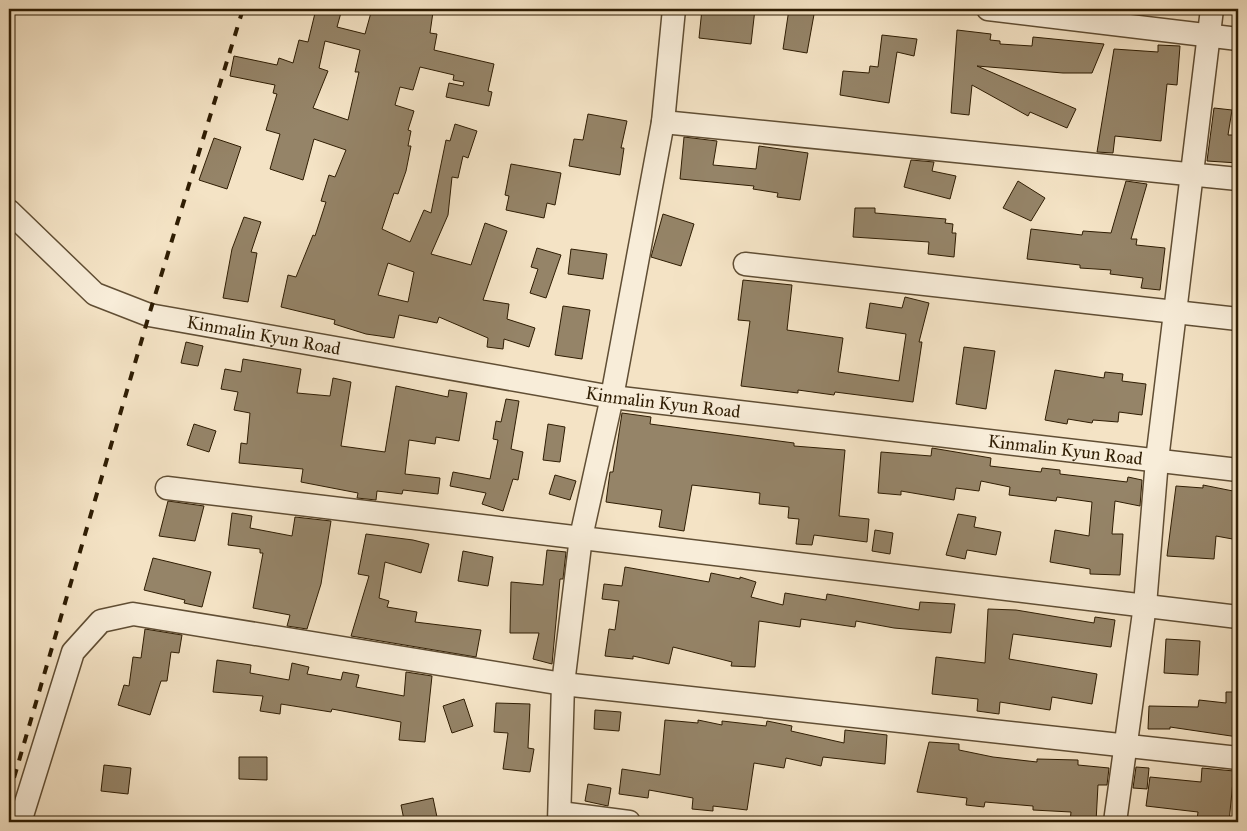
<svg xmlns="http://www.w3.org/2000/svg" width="1247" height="831" font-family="'IM FELL Great Primer',serif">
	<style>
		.building { fill: #958468; stroke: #2f1d03; fill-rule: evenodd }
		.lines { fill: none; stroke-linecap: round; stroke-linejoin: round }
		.street-casing { stroke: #604e34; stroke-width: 25 }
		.street { stroke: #f8edd9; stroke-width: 22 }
		.rail { stroke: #2f1d03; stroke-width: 4; stroke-dasharray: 9 9; stroke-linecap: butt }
		.labels { text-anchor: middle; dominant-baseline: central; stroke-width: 4.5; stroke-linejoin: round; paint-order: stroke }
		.street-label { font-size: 18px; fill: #2f1d03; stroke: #f8edd9 }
	</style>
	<rect width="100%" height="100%" fill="#f4e3c5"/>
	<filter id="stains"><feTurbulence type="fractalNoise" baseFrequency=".004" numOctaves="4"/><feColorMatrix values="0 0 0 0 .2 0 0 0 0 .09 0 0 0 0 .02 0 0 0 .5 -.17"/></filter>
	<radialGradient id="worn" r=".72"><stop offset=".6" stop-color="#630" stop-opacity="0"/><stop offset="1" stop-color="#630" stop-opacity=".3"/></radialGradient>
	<path class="building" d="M316,9H342L337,27L365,34L372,9H412L433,12L430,33L437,34L434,50L494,64L488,91L492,92L489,106L446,97L449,83L463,86L464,82L453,80L454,75L420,67L413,90L400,87L395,105L414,111L408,130L411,131L408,146H411L406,171L398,194L394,193L382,229L410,242L424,210L431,213L446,140L450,141L455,124L477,131L468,158L463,156L458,178L452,177L448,215L431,254L471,265L485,223L507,231L483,300L509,304L507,319L535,328L529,347L504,339L503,349L487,347L488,338L439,317L437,323L399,315L394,338L366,334L334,324L335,320L281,307L288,275L296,277L313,235L315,236L326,202L321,201L329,175L335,177L346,150L314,139L303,180L270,169L280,134L266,130L277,94L273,93L275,85L230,76L234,56L277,65L279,58L293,63L299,40L308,42ZM325,41L360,50L355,72H359L348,120L313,108L328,71L319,68ZM388,263L414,272L408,302L378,295Z
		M702,9H755L751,44L699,38Z
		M789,9H815L807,53L783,49Z
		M957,30L991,34L990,40L1000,41V44L1032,46L1033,37L1104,44L1092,73H1063L977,66L1076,109L1067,128L1030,112L1028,116L972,85L969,115L951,113Z
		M882,35L917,39L914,56L897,52L889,103L840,95L843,71L869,73L870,66L878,67Z
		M1158,45L1180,46L1177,85L1167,84L1161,141L1115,136L1113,153L1097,152L1114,49L1158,52Z
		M1214,108L1232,110L1228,135H1238V163L1207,161Z
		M588,114L627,121L621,148H624L620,175L569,166L574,139L583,140Z
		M684,137L717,141L713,165L756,169L759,146L808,153L800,200L777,197L778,193L753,189L754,186L680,179Z
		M214,138L241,147L227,189L199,180Z
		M911,160L934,162L932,171L956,176L950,199L904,187Z
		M511,164L561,173L555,205L547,203L544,218L506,210L509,196L505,195Z
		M1018,181L1045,198L1031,221L1003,208Z
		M1126,181L1147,184L1131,239H1137L1136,245L1165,248L1160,290L1141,288L1143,278L1110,274L1111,270L1080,268V265L1027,259L1031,229L1082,235L1083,231L1111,233Z
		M855,208H875V213L946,219L945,223L953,224L952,233H956L954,257L928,254L929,242L853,237Z
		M663,214L694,224L681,266L651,257Z
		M244,217L261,222L251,252L257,253L248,302L223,298L232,249Z
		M537,248L561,255L546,298L530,293L538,269L531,267Z
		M571,249L607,254L603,279L568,274Z
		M743,280L792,285L787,330L843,338L838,372L899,381L906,334L866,328L870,303L902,308L905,297L929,303L919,342H922L913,402L835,392L834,395L798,390V393L741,386L750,321L738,320Z
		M563,306L590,310L582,359L555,355Z
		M186,342L203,346L198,366L181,363Z
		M964,347L995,351L986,409L956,404Z
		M243,359L301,369L297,393L330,396L333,378L351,382L341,446L385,452L396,386L448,397L449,390L467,393L459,441L436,437L435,444L409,440L405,474L440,478L438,494L403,490L402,494L377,491L376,500L357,498L358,493L301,482L303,469L239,463L241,443L247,444L250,413L234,410L238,392L221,389L225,369L241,372Z
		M1055,370L1104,378L1105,372L1123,374L1122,381L1146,384L1142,415L1119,412L1118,422L1093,420L1092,423L1068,419L1067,424L1045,420Z
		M506,399L519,401L511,449L523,452L518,480L513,479L503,511L482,504L486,493L450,486L453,472L490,479L498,440L493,439L496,421L501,422Z
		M622,413L651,417L650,424L794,443V446L845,450L839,516L869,519L867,542L814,535L812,545L796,544L799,519L788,518L789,507L759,504L760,493L692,485L684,531L659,527L662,510L606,502L610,472H613Z
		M194,424L216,431L209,452L187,445Z
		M548,424L565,427L560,462L543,460Z
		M932,448L991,458L990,466L1041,472L1042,468L1060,470V474L1127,482L1128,477L1142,480L1140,506L1115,501L1112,534H1123L1120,575L1090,574V569L1050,562L1055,530L1089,536L1092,502L1057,497L1056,501L1009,495L1010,487L981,481L979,491L956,488L954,500L901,491V495L878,493L881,452L931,456Z
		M555,475L576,481L570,500L549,494Z
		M1203,485L1238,492V540L1216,536L1214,559L1167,556L1176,486L1203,488Z
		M168,501L204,506L195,541L159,536Z
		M232,513L252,516L250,528L292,536L295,517L331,521L321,584L307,629L287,626L290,615L253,608L263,553H260V549L228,545Z
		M958,514L976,517L974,527L1001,532L996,555L967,550L965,559L946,555Z
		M875,530L893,533L890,554L872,551Z
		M366,534L413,540L429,544L421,573L385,562L379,598L389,601L387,607L417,612L415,622L481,630L476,657L351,636L369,576L358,574Z
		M547,550L566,552L563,579H560L552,664L533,659L539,633H510L511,582L543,585Z
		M463,551L493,557L488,586L458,581Z
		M153,558L211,572L202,607L184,603L185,600L144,590Z
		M625,567L709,582L711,573L740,579V577L756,582L751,597L783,605L785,593L826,600L827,594L919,610L920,602L955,604L951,633L894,628L856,621L855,627L801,619L800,627L759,621L755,667L731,666L732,662L673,647L669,664L633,656V659L605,656L609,629L615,630L619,601L602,599L604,584L622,586Z
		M988,609L1016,610L1094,623L1095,617L1115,620L1111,647L1013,634L1009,659L1097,674L1092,704L1052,697L1050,710L1000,702L999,714L977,711L978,699L932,694L936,657L985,663Z
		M145,629L182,635L179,653L171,652L167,681H161L150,715L118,705L124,685L129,686L133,657L141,658Z
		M1166,639L1200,641L1198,675L1164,673Z
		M217,660L251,665L250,673L289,680L292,663L309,667L307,674L341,680L343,672L359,675L356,687L404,696L406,672L432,676L425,742L399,740L401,722L332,709L331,712L281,704L280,714L260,711L263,696L213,692Z
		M1226,692H1238V737L1170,727V729H1148L1149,706L1198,707L1199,700L1226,703Z
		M464,699L473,726L452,733L443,706Z
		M496,703L530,704L528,748L534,749L530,772L503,769L508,733L494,732Z
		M595,710L621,712L619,731L594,729Z
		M665,720L698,723V720L722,725V721L766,726L767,721L792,726L791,731L844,743L845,730L887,735L885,764L823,757L821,766L786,758L784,768L754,763L747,810L713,806V811L692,809L693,798L649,790L648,798L619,794L622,769L660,775Z
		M929,742L959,744V750L993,757L1037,762V759L1078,760V765L1109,768L1107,785H1098L1096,822H1070L1071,812L1033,810V806L985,802L984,807L966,805L967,798L917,792Z
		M239,757H267V780L239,779Z
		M104,765L131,768L128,794L101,791Z
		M1136,767L1149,768L1147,789L1133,788Z
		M1202,768L1234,771L1229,822L1197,820L1198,812L1146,806L1150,777L1201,782Z
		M588,784L611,788L608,806L585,801Z
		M433,798L438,822H418L417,817L404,820L401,805Z"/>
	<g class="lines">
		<g class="street-casing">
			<g id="street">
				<path d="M988,9L1238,39"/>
				<path d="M663,122L1238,179"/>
				<path id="s1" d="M9,211L95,294L149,315L612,397L1238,470"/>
				<path d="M745,264L1238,319"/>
				<path d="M167,488L1238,617"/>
				<path d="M560,813L629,822"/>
				<path d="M20,822L73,652L101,621L133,614L563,684L1238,758"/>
				<path d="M559,822L563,684L581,537L612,397L663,122L674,9"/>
				<path d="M1115,822L1145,605L1157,460L1212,9"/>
			</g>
		</g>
		<use href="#street" class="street"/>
		<path class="rail" d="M9,795L149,315L243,9"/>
	</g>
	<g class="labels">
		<g class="street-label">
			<text stroke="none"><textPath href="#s1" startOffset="294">Kinmalin Kyun Road</textPath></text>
			<text stroke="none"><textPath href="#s1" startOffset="699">Kinmalin Kyun Road</textPath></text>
			<text stroke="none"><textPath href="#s1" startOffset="1104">Kinmalin Kyun Road</textPath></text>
		</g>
	</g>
	<rect width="1247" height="831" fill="none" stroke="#f4e3c5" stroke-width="30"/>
	<rect x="10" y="10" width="1227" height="811" fill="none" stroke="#2f1d03" stroke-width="2.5"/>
	<rect x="15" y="15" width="1217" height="801" fill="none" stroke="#2f1d03"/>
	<rect width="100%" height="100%" filter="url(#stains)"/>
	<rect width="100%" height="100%" fill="url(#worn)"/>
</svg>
